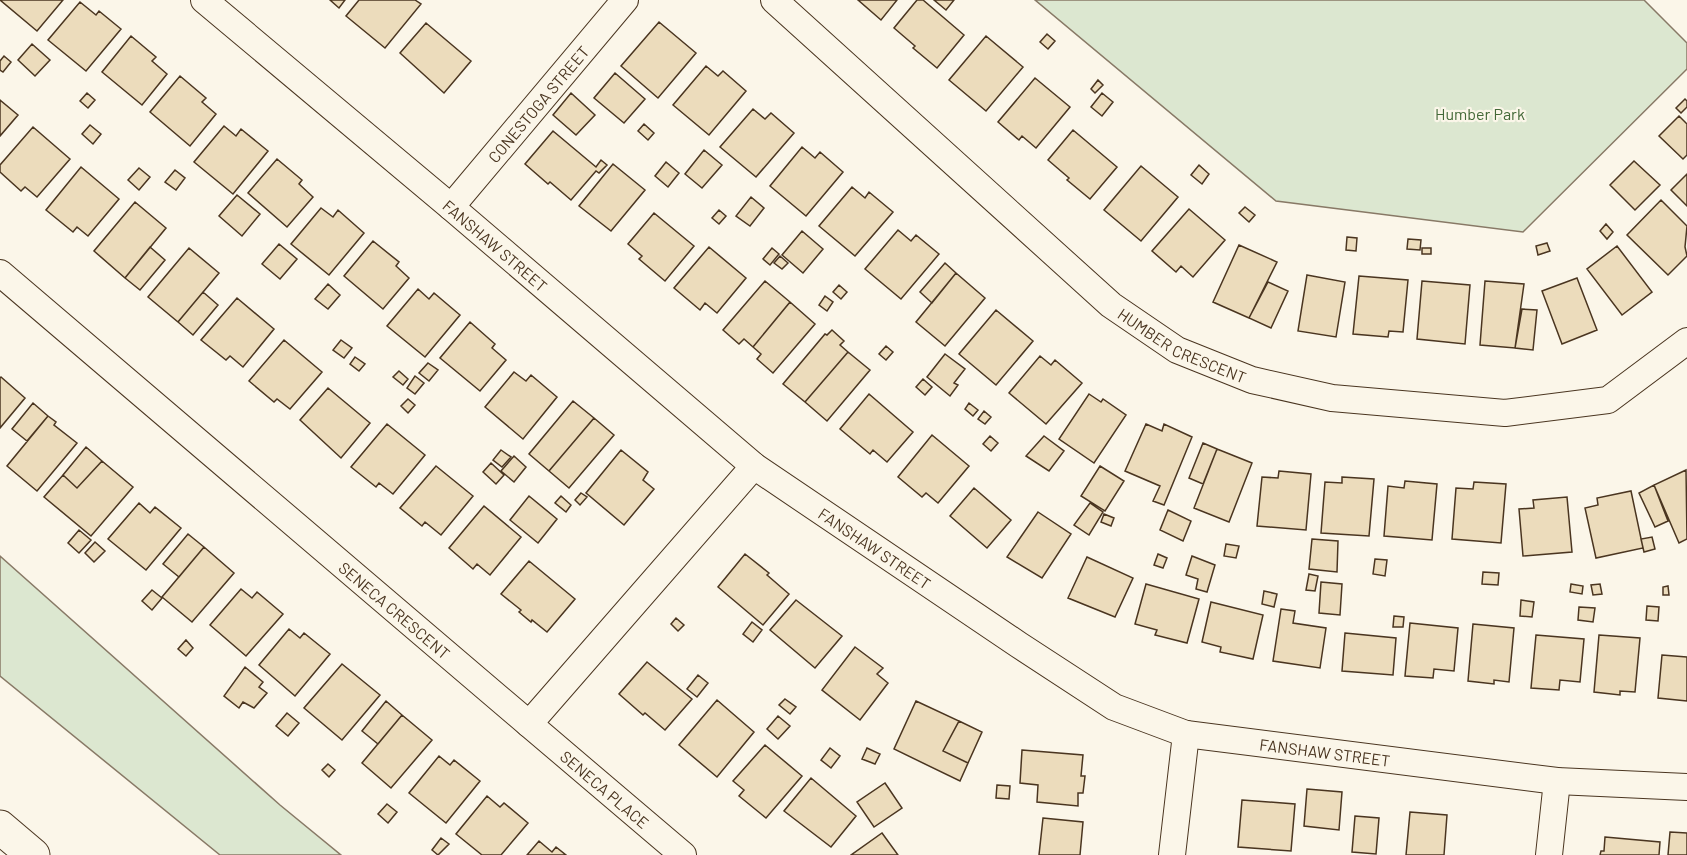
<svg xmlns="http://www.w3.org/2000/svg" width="1687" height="855" font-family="Barlow,sans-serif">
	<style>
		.green { fill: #dce7d0; stroke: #887966; stroke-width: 1.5 }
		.building { fill: #ecdcbc; stroke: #4a3520; stroke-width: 1.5 }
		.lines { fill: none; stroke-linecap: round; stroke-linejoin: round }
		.minor-casing { stroke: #4a3520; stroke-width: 28 }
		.primary-casing { stroke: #4a3520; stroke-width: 35 }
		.minor { stroke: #fbf6e9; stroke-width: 26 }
		.primary { stroke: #fbf6e9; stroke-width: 33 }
		.labels { text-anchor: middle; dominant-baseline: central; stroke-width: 4.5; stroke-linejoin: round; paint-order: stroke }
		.street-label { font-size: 16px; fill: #4a3520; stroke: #fbf6e9 }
		.park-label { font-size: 16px; fill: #436837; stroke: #fbf6e9 }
	</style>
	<rect width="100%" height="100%" fill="#fbf6e9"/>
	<path class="green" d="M1035,0H1644L1687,43V69L1523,232L1276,201Z
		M0,556L280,805L341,855H220L0,676Z"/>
	<path class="building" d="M0,0H63L37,31Z
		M330,0H345L339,8Z
		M359,0H415L421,4L385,48L346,16Z
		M858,0H897L881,20Z
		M917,0H923L964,35L937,68L913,48L915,46L894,28Z
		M934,0H954L946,10Z
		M80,2L96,15L99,11L121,29L86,71L48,40Z
		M659,22L696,53L658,98L621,66Z
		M426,23L471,61L444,93L400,53Z
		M1047,34L1055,41L1048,49L1040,42Z
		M131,36L156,57L152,61L167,74L142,105L102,72Z
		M986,36L1023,67L986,111L949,80Z
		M32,44L50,60L35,76L18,60Z
		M4,56L11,62L3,72L0,70V61Z
		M706,66L718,76L723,71L746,91L709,135L673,105Z
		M615,73L645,99L624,123L594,98Z
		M180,76L206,98L202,102L216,114L190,146L150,112Z
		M1035,78L1070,107L1036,148L1022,136L1019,140L998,122Z
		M1098,80L1103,85L1095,93L1091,89Z
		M87,93L95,100L88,108L80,101Z
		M571,93L595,115L576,135L553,115Z
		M1102,93L1113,102L1102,116L1091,107Z
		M1685,99L1687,101V107L1681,113L1676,108Z
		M0,100L18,115L0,136Z
		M753,109L765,119L771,113L794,133L756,177L720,147Z
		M1679,116L1687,124V155L1683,159L1659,136Z
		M644,124L654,133L648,140L638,131Z
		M90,125L101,134L93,144L82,134Z
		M224,126L236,136L241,129L268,151L233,194L194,162Z
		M33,127L70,159L37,197L25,187L21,191L0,172V165Z
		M1073,130L1117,167L1090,199L1067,180L1069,178L1048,160Z
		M553,131L596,167L601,160L607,165L599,173L596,171L571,200L550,182L548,184L525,164Z
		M802,147L815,158L820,152L843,172L806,216L770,186Z
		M704,150L722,165L702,188L685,174Z
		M277,159L302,180L299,184L313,197L287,227L248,193Z
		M1634,161L1660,185L1635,210L1610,185Z
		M666,162L679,173L668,187L655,176Z
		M613,164L645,190L611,231L579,206Z
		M1199,165L1209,174L1202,184L1191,175Z
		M1141,166L1178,197L1141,241L1104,210Z
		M81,167L119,199L88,236L77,227L73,232L46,210Z
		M139,168L150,177L139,190L128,180Z
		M175,170L185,178L176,190L165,182Z
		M1687,174V206L1671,190Z
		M852,187L865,198L869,192L893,212L855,256L819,226Z
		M237,195L260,214L242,236L219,216Z
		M751,197L764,208L750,226L736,216Z
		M1661,200L1687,226L1685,247L1687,256L1668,275L1627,235Z
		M135,202L166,228L125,278L94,251Z
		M1245,207L1255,215L1249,222L1239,213Z
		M321,208L333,217L338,210L364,233L329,275L291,244Z
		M1189,209L1225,240L1193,277L1181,266L1176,272L1152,251Z
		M719,210L726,216L719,224L712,218Z
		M654,213L694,246L665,281L639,259L642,256L628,244Z
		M1606,224L1613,232L1607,239L1600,231Z
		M898,230L911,241L916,235L939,254L901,299L865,269Z
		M802,231L823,249L803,273L782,255Z
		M1347,237L1357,238L1356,251L1346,250Z
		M1408,239L1421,240L1420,250L1407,249Z
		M373,241L399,262L396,266L409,278L383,309L344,276Z
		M1547,243L1550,251L1538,255L1536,246Z
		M279,244L297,259L280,279L262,264Z
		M1239,245L1277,262L1249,318L1213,302Z
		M1617,246L1652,292L1622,315L1587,269Z
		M150,247L165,260L140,290L125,278Z
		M709,247L746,278L717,313L705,303L700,310L674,288Z
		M189,248L219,273L178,322L148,297Z
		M772,248L779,254L770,265L763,259Z
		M1422,248H1431V254H1422Z
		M780,256L788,263L782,269L774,263Z
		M945,263L956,273L932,303L920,292Z
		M956,273L985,298L945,346L916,322Z
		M1307,275L1345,282L1336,337L1298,331Z
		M1359,276L1408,280L1403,332L1389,331L1388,337L1353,334Z
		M1577,278L1597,330L1562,344L1542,291Z
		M765,281L790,302L753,347L744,339L739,344L723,330Z
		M1422,281L1470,285L1465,344L1417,339Z
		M1485,281L1524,284L1515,348L1480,345Z
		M1268,282L1288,291L1271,328L1249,318Z
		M328,284L340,295L328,309L315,299Z
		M839,285L847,292L841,299L833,292Z
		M418,289L429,299L434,293L460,315L425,357L387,326Z
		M203,292L218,305L193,335L178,322Z
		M825,296L833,302L827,311L819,305Z
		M237,298L274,329L243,367L230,356L226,360L201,340Z
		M790,302L815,324L773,373L757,359L761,354L753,347Z
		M1522,309L1537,310L1533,350L1515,348Z
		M996,310L1033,341L996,385L959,354Z
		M470,322L495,344L492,348L506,360L480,391L440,358Z
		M832,330L844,341L840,345L848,352L805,402L783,384L825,334L827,335Z
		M284,340L322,372L290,409L277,399L274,402L249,381Z
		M341,340L352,348L344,358L333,350Z
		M886,346L893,352L886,360L879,354Z
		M848,352L870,370L827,421L805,402Z
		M945,354L965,369L954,383L958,385L950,396L927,377Z
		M1040,356L1051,365L1055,360L1082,383L1046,424L1009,393Z
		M355,357L365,364L359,371L350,364Z
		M428,363L438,370L429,381L419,373Z
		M399,371L408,379L403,385L393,377Z
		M514,372L526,381L531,375L557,397L523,439L485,407Z
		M415,376L424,383L415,394L407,388Z
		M1,377L25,398L0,428V378Z
		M923,379L932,387L925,395L916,387Z
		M328,388L370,423L341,458L300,420Z
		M869,394L913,432L887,462L873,450L870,454L840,429Z
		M1089,394L1101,402L1103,399L1126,415L1094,463L1059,439Z
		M408,399L415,405L408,413L401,406Z
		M573,401L594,418L549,471L529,454Z
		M33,403L48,416L27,441L12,429Z
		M969,403L978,410L973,416L965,409Z
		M984,411L991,417L985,424L978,419Z
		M48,416L56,422L54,425L77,443L37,491L7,466Z
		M594,418L614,435L569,488L549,471Z
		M387,424L425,455L393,494L379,483L376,487L351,467Z
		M1146,424L1162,431L1164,424L1192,437L1164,505L1153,501L1160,486L1125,471Z
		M932,435L969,466L938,503L926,493L922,497L898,477Z
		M990,436L998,443L991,451L983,444Z
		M1044,436L1064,451L1049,471L1026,456Z
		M1203,443L1217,449L1203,484L1189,478Z
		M86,447L102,461L77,488L63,475Z
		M1217,449L1252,463L1229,522L1194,508Z
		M501,450L511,457L502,467L493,460Z
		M621,450L648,472L643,480L654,489L624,525L586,493Z
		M514,456L526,467L514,482L501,471Z
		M102,461L133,487L91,536L44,497L63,475L77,488Z
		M491,463L504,475L496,484L483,472Z
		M436,466L473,496L441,535L425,522L422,526L400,508Z
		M1100,466L1124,481L1105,511L1081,496Z
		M1686,470L1687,539L1679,543L1654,485Z
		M1279,471L1311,474L1306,530L1257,526L1262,477L1278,478Z
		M1342,477L1374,479L1369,536L1321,533L1325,482L1342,483Z
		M1405,481L1437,484L1432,540L1384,536L1388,486L1404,488Z
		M1474,482L1506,484L1501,543L1452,539L1456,488L1473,489Z
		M1654,485L1668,521L1655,527L1639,493Z
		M974,488L1011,520L987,548L950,516Z
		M1631,491L1643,548L1596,558L1585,508L1598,505L1597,498Z
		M581,493L587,497L580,505L575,500Z
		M529,496L557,519L538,543L510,520Z
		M561,496L571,505L566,512L555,503Z
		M1567,497L1572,552L1523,556L1519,509L1534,508L1533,500Z
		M139,503L150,513L155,507L181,528L146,570L108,539Z
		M1090,503L1103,512L1089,535L1074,525Z
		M484,506L521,537L490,575L477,564L473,569L449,548Z
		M1168,510L1191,521L1183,541L1160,530Z
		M1038,512L1071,534L1042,578L1007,557Z
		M1104,514L1114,518L1111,526L1101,522Z
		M79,530L91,540L79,553L68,543Z
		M188,534L204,547L179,577L163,564Z
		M1652,537L1655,549L1644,552L1641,539Z
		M1312,539L1338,541L1337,572L1309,569Z
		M95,542L105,551L94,562L85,553Z
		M1226,544L1239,546L1236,558L1224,556Z
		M204,547L234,573L192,622L162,597Z
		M745,554L769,573L767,575L789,594L763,625L718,587Z
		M1158,554L1167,558L1163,568L1154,565Z
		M1192,556L1215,565L1207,592L1196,589L1198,579L1186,575Z
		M1087,557L1133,578L1115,617L1068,598Z
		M1375,559L1387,560L1385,576L1373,574Z
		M529,561L575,599L547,632L532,620L531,622L519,612L521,610L501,594Z
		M1483,572L1499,573L1498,585L1482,584Z
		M1309,574L1318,576L1315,591L1306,590Z
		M1321,582L1342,584L1340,615L1319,613Z
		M1146,584L1199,599L1187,643L1155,635L1157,630L1135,624Z
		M1571,584L1583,586L1582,594L1570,592Z
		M1600,584L1602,594L1593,595L1591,585Z
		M1668,586L1669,595H1663V587Z
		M241,589L252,598L257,592L283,614L246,656L210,625Z
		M152,590L162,598L152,610L142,601Z
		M1264,591L1277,594L1274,607L1262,604Z
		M796,600L842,636L815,668L770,630Z
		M1521,600L1534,602L1532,617L1520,616Z
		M1211,602L1263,615L1253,659L1220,652L1221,647L1202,642Z
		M1647,606L1659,607L1658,621L1646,620Z
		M1579,607L1595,608L1593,622L1578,620Z
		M1281,609L1295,611L1293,623L1326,628L1320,668L1273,661Z
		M1394,616L1404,617L1403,627H1393Z
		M676,618L684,625L678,631L671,624Z
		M752,622L762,630L753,642L743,634Z
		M1410,623L1458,628L1454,671L1434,669L1433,678L1405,676Z
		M1473,624L1514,628L1509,682L1494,680V684L1468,681Z
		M289,629L300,638L304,633L330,654L295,696L259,665Z
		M1345,633L1396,638L1393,675L1342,671Z
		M1536,635L1584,639L1580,682L1560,680L1559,690L1531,688Z
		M1599,635L1640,638L1635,692L1620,691V695L1594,692Z
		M186,640L193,648L186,656L178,649Z
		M855,647L883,668L877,674L888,683L860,720L822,690Z
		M1662,655L1687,657V701L1658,698Z
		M647,662L692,699L665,730L645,713L643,715L619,694Z
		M342,664L380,695L342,740L304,708Z
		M245,667L263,682L259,687L267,693L254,708L243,702L239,708L224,696Z
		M698,675L708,683L697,697L687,689Z
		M785,699L796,707L790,714L779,705Z
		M717,700L754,732L717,777L679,745Z
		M386,701L402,715L378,744L362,731Z
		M916,701L959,721L943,751L968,763L960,781L894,749Z
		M287,713L299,723L288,736L276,726Z
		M402,715L432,740L391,788L362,763Z
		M778,716L790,726L778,739L767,729Z
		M959,721L982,732L968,763L943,751Z
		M765,745L802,776L766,818L739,796L744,790L733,781Z
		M830,748L840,756L831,768L821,760Z
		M867,748L880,754L875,764L862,759Z
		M1022,750L1083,755L1081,776H1085L1083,793H1078V806L1037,802L1038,785L1020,783Z
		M439,756L450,765L454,760L480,781L446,823L409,793Z
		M328,764L335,770L329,777L322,770Z
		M811,778L856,816L831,847L784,811Z
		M885,783L902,808L874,827L857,802Z
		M997,785L1010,786L1009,799L996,798Z
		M1307,789L1342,792L1339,830L1304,826Z
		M487,796L500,807L504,803L528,823L501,855H482L456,834Z
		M1242,800L1295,804L1291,851L1238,847Z
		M387,804L397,812L388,823L378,814Z
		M1410,812L1447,815L1444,855H1406Z
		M1355,816L1379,818L1376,854L1352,852Z
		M1043,818L1083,822L1080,855H1039Z
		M1670,832L1687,833V855H1668Z
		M882,833L898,855H851Z
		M1605,837L1660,842L1659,855H1600L1601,851H1604Z
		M441,838L449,844L438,855L432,850Z
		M539,841L552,852L556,847L566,855H527Z"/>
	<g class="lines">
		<g class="minor-casing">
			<g id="minor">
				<path id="s1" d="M204,0L451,207L754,466L1019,645L1114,707L1186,734L1557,781L1687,787"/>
				<path id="s2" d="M774,0L1111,305L1177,350L1252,380L1332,398L1505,413L1608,400L1687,341"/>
				<path id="s3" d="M451,207L625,0"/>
				<path id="s4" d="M0,273L529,724L754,466"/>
				<path id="s5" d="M529,724L683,855"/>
				<path d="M1172,855L1186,734"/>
				<path d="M1549,855L1557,781"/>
			</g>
		</g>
		<g class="primary-casing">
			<path id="primary" d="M0,827L33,855"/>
		</g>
		<use href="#minor" class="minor"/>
		<use href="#primary" class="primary"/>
	</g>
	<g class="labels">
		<g class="street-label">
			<text stroke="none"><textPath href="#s3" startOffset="135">CONESTOGA STREET</textPath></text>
			<text stroke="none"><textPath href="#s1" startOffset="381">FANSHAW STREET</textPath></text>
			<text stroke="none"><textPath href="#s2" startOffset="537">HUMBER CRESCENT</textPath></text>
			<text stroke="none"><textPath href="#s1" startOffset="867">FANSHAW STREET</textPath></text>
			<text stroke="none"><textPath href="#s4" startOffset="519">SENECA CRESCENT</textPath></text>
			<text stroke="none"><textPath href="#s1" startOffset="1371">FANSHAW STREET</textPath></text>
			<text stroke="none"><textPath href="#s5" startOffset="100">SENECA PLACE</textPath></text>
		</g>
		<g class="park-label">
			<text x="1480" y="113">Humber Park</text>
		</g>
	</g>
</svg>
